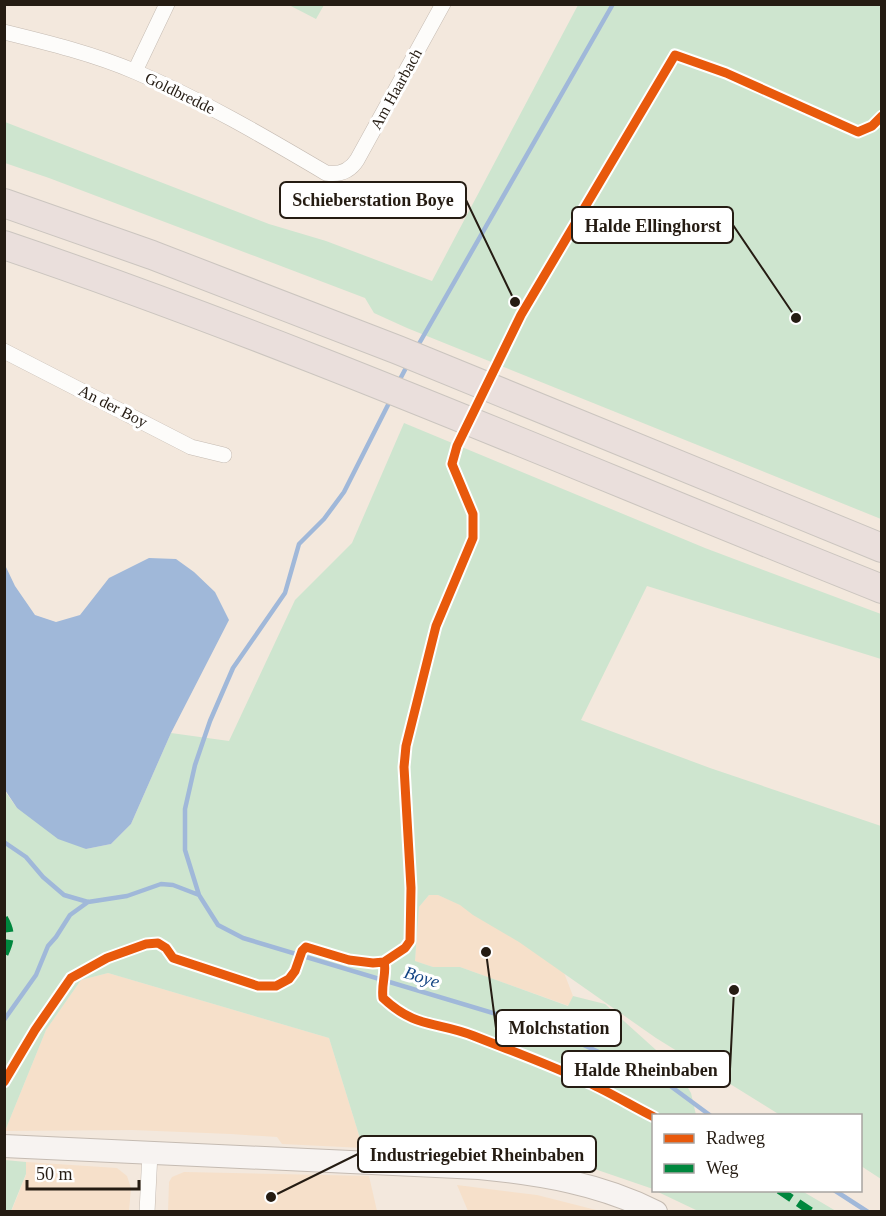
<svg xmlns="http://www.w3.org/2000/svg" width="886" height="1216" font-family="Georgia,serif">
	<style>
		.built { fill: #f6e0ca }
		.green { fill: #cee5cf }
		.water { fill: #a0b8d9 }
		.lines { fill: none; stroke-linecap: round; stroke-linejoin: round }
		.stream { stroke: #a0b8d9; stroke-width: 4.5 }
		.street-casing { stroke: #c5bbb2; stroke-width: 16 }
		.secondary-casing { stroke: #c5bbb2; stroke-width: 24 }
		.highway-casing { stroke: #cbc5bf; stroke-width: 30 }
		.street { stroke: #fdfcfa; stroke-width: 15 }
		.secondary { stroke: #f7f3f1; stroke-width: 22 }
		.highway { stroke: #eadfdc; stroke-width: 28 }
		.quiet { stroke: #00873e; stroke-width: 8; stroke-dasharray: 15 8; stroke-linecap: butt }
		.cycleway-casing { stroke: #fff; stroke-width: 13 }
		.cycleway { stroke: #e8590c; stroke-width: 9 }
		.labels { text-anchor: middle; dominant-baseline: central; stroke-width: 6; stroke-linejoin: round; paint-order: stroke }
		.street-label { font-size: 16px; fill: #251c13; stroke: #fff }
		.water-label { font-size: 18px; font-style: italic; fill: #144584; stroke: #fff }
		.leader { fill: none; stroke: #251c13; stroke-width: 2 }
		.callout-dot { fill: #251c13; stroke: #fff; stroke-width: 2 }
		.callout { fill: #fff; stroke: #251c13; stroke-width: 2 }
		.callout-label { font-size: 18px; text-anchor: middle; font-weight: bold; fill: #251c13 }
	</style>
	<rect width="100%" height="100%" fill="#f3e8dd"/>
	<path class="built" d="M429,895H438L553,944L573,996L569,1006L460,967H433L415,961L419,907Z
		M108,973L329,1038L363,1148L282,1144L277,1137L231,1134L132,1130L5,1131L46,1030L81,980Z
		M26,1162L117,1168L127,1176L131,1188L129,1211L11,1212L26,1175Z
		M184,1172L369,1176L377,1211H168L169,1182L172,1177Z
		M457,1185L537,1195L600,1211H468Z"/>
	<path class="green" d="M289,5H324L316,19Z
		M578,5H881V519L407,328L374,313L365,298L49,178L5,163V122L269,224L326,241L432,281Z
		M404,423L705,548L881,614V659L647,586L581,720L710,768L881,826V1179L861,1166L860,1116L780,1115L656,1038L519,942L473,915L460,905L438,895H429L419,907L415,961L433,967H460L568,1006L573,996L605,1004L676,1068L691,1093L696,1115L654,1116L653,1189L580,1164L521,1153L477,1148L451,1153L363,1148L329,1038L108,973L81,980L46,1030L5,1131L4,790L17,808L86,849L111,844L131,824L171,733L229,741L295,600L352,543Z
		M5,1160L26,1162V1174L11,1211H5Z
		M656,1191H802L836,1211H698Z"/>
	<path class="water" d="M149,558L176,559L194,572L215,592L229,620L171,733L131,824L111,844L86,849L58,839L17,808L5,790V565L15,586L35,615L56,622L80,615L109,578Z"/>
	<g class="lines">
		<path class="stream" d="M416,349L613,4
			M398,383L408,364
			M4,842L26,857L43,877L64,895L88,902L127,896L161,884L173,885L199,895L218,925L243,938L556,1032L669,1085L711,1116
			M199,895L185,850V809L195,765L210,721L233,668L285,593L299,544L324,519L344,492L391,399
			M4,1020L36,975L48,946L56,937L70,915L88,902
			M834,1190L868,1212"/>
		<g class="street-casing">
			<path id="street" d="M4,32C49,43 94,54 136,72C202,100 265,137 326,173C339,175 350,171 357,160L443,4
				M135,71L167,4
				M4,351L191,447L224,455
				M147,1212L150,1153"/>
		</g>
		<g class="secondary-casing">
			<path id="secondary" d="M4,1146L479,1168C541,1174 601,1184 656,1212"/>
		</g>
		<g class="highway-casing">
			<path id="highway" d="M4,203L152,255L398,350L882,548
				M4,245C302,346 590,473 882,589"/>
		</g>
		<use href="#street" class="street"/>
		<use href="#secondary" class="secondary"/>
		<use href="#highway" class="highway"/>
		<path class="quiet" d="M4,918C12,932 11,940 4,955
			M779,1190L812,1212"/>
		<g class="cycleway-casing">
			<path id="cycleway" d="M384,962C387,972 381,984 383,998C416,1029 436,1021 474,1036C512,1051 551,1065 589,1083C611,1093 632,1106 654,1117
				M4,1082L35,1030L71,978L107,958L146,944L158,943L166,948L173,958L258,986H276L289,979L295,971L302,951L306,947L349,960L373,963L384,962L405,948L410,941L411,888L404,767L406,746L436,626L473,538V514L452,464L457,446L521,315L675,55L726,73L858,132L872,126L882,116"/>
		</g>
		<use href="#cycleway" class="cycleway"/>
	</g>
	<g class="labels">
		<g class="street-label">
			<text transform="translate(396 89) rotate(-61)">Am Haarbach</text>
			<text transform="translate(180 93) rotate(26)">Goldbredde</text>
			<text transform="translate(113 406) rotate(27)">An der Boy</text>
		</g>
		<g class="water-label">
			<text transform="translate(422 977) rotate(17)">Boye</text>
		</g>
	</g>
	<path class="leader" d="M515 302L466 200M796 318L733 225M486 952L496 1028M734 990L730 1069M271 1197L358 1154"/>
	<g class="callout-dot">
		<circle cx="515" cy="302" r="6"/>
		<circle cx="796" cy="318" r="6"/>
		<circle cx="486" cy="952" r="6"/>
		<circle cx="734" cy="990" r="6"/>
		<circle cx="271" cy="1197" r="6"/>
	</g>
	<g class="callout">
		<rect x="280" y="182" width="186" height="36" rx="6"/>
		<rect x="572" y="207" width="161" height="36" rx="6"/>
		<rect x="496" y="1010" width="125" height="36" rx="6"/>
		<rect x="562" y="1051" width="168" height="36" rx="6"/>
		<rect x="358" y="1136" width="238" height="36" rx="6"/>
	</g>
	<g class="callout-label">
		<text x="373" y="206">Schieberstation Boye</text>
		<text x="653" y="232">Halde Ellinghorst</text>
		<text x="559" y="1034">Molchstation</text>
		<text x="646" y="1076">Halde Rheinbaben</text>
		<text x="477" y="1161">Industriegebiet Rheinbaben</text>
	</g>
	<rect width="886" height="1216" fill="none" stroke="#251c13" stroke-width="12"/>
	<rect x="652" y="1114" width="210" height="78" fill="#ffffff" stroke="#a8a4a1" stroke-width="1.5"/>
	<rect x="664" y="1134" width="30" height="9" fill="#e8590c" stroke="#a8a4a1" stroke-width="1.5"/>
	<text x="706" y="1144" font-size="18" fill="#251c13">Radweg</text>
	<rect x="664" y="1164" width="30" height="9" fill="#00873e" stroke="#a8a4a1" stroke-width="1.5"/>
	<text x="706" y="1174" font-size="18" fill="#251c13">Weg</text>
	<path d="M27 1180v9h112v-9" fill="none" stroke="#251c13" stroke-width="3"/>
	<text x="36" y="1180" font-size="18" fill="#251c13" stroke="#ffffff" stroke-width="4.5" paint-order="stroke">50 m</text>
</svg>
